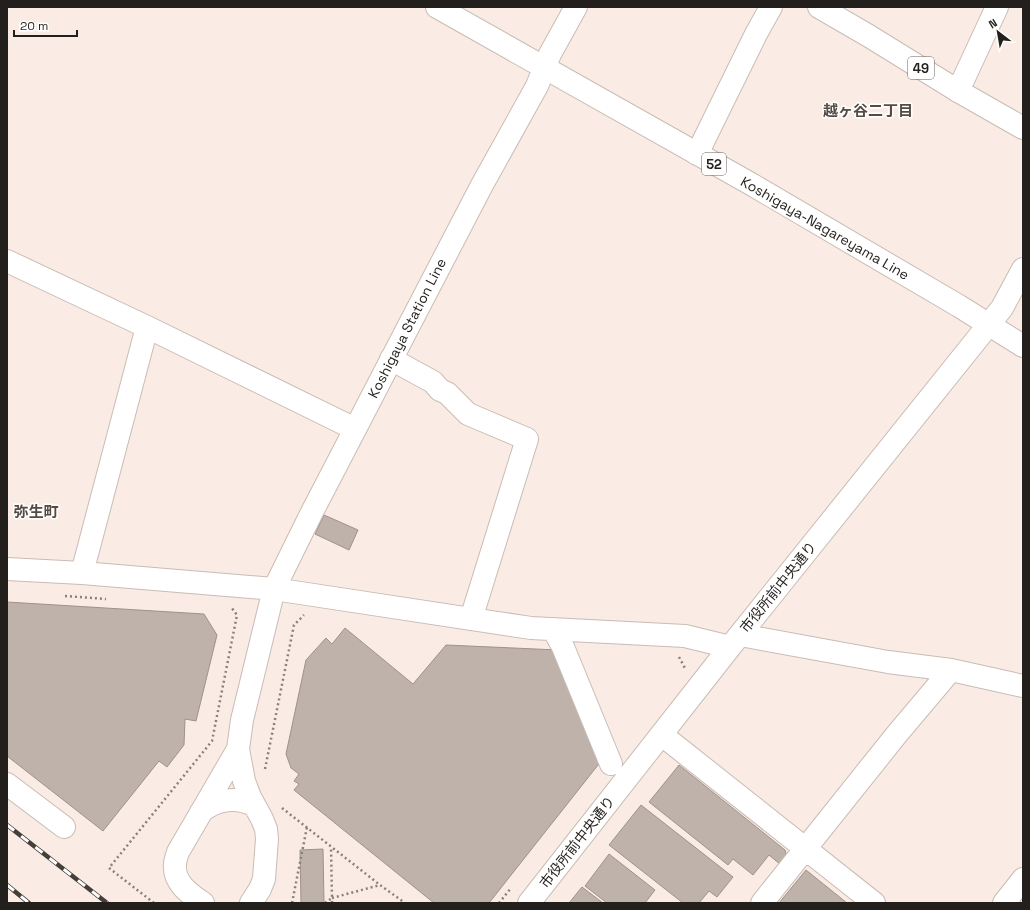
<svg xmlns="http://www.w3.org/2000/svg" width="1030" height="910" font-family="'Space Grotesk','Noto Sans JP',sans-serif">
	<style>
		.building { fill: #beb2aa; stroke: #9e928b }
		.lines { fill: none; stroke-linecap: round; stroke-linejoin: round }
		.minor-casing { stroke: #c9bcb4; stroke-width: 24 }
		.major-casing { stroke: #c9bcb4; stroke-width: 24 }
		.path { stroke: #89807b; stroke-width: 2.5; stroke-dasharray: 2 3; stroke-linecap: butt }
		.minor { stroke: #fff; stroke-width: 22 }
		.major { stroke: #fff; stroke-width: 22 }
		.rail-casing { stroke: #453f3b; stroke-width: 4.5 }
		.rail { stroke: #fff; stroke-width: 3; stroke-dasharray: 9; stroke-linecap: butt }
		.labels { text-anchor: middle; dominant-baseline: central; stroke-width: 3; stroke-linejoin: round; paint-order: stroke }
		.shield { fill: #fff; stroke: #656260; stroke-width: 1 }
		.shield-label { font-size: 13px; font-weight: bold; fill: #231f1c }
		.street-label { font-size: 14px; fill: #231f1c; stroke: #fff }
		.neighbourhood-label { font-size: 15px; font-weight: bold; fill: #554a44; stroke: #fff }
	</style>
	<rect width="100%" height="100%" fill="#faece4"/>
	<path class="building" d="M324,515L358,530L349,550L315,534Z
		M7,602L204,614L217,635L196,721L185,719L184,745L167,767L159,761L103,831L7,756Z
		M345,628L413,684L446,645L558,650L602,760L489,903H434L294,790L299,784L294,781L299,774L291,768L286,754L306,660L326,638L332,644Z
		M679,765L785,850L787,858L781,865L769,855L753,875L733,859L728,865L649,802Z
		M641,805L733,877L717,897L709,891L699,903H683L609,845Z
		M323,849L324,903H301L300,850Z
		M609,854L655,890L645,903H607L585,886Z
		M806,870L847,903H779Z
		M582,887L603,903H569Z"/>
	<g class="lines">
		<g class="minor-casing">
			<path id="minor" d="M958,91L997,7
				M697,154L756,34L771,7
				M7,261L147,327L355,429
				M391,359L433,382L440,390L447,393L468,414L527,439L471,619
				M7,569L82,573L274,589L531,628L685,636L730,647
				M82,573L147,327
				M553,629L563,647L611,764
				M740,635L888,662L951,670L1023,686
				M662,735L874,903
				M7,784L64,827
				M201,812C216,799 237,796 255,806
				M203,903C190,894 173,883 175,864C175,860 177,856 178,852L238,749
				M251,903L260,889L264,879L267,839L266,829L262,819L250,797L244,781L238,749L242,720L274,589
				M529,903L730,647L1002,308L1023,269
				M762,903L897,734L951,670
				M1004,903L1023,879"/>
		</g>
		<g class="major-casing">
			<path id="major" d="M437,7L751,184L959,306L1023,346
				M819,7L869,36L958,91L1023,128
				M274,589L312,512L482,185L537,86L550,54L576,7"/>
		</g>
		<path class="path" d="M65,596L106,599
			M679,657L686,670
			M265,769L294,625L304,615
			M282,808L380,885
			M154,903L109,868L212,741L237,615L231,607
			M292,903L307,827
			M325,903L332,898L331,847
			M332,903V898L380,885L405,903
			M499,903L511,888"/>
		<use href="#minor" class="minor"/>
		<use href="#major" class="major"/>
		<g class="rail-casing">
			<path id="rail" d="M7,825L107,903
				M7,885L29,903"/>
		</g>
		<use href="#rail" class="rail"/>
	</g>
	<g class="labels">
		<g class="shield">
			<rect x="908" y="57" width="26" height="22" rx="3"/>
			<rect x="702" y="153" width="24" height="22" rx="3"/>
		</g>
		<g class="shield-label">
			<text x="921" y="68">49</text>
			<text x="714" y="164">52</text>
		</g>
		<g class="street-label">
			<text transform="translate(825 228) rotate(30)">Koshigaya-Nagareyama Line</text>
			<text transform="translate(407 328) rotate(-63)">Koshigaya Station Line</text>
			<text transform="translate(778 587) rotate(-51)">市役所前中央通り</text>
			<text transform="translate(577 842) rotate(-52)">市役所前中央通り</text>
		</g>
		<g class="neighbourhood-label">
			<text x="868" y="110">越ヶ谷二丁目</text>
			<text x="36" y="511">弥生町</text>
		</g>
	</g>
	<rect width="1030" height="910" fill="none" stroke="#231f1c" stroke-width="16"/>
	<g transform="translate(998 32) rotate(329)" stroke="#ffffff" stroke-width="3" paint-order="stroke">
	<path d="M0-3L7 15L0 10L-7 15Z" fill="#231f1c"/>
	<text y="-6" font-size="11" font-weight="bold" text-anchor="middle" fill="#231f1c">N</text>
	</g>
	<path d="M14 30v6h63v-6" fill="none" stroke="#231f1c" stroke-width="2"/>
	<text x="20" y="30" font-size="12" fill="#231f1c" stroke="#ffffff" stroke-width="3" paint-order="stroke">20 m</text>
</svg>
